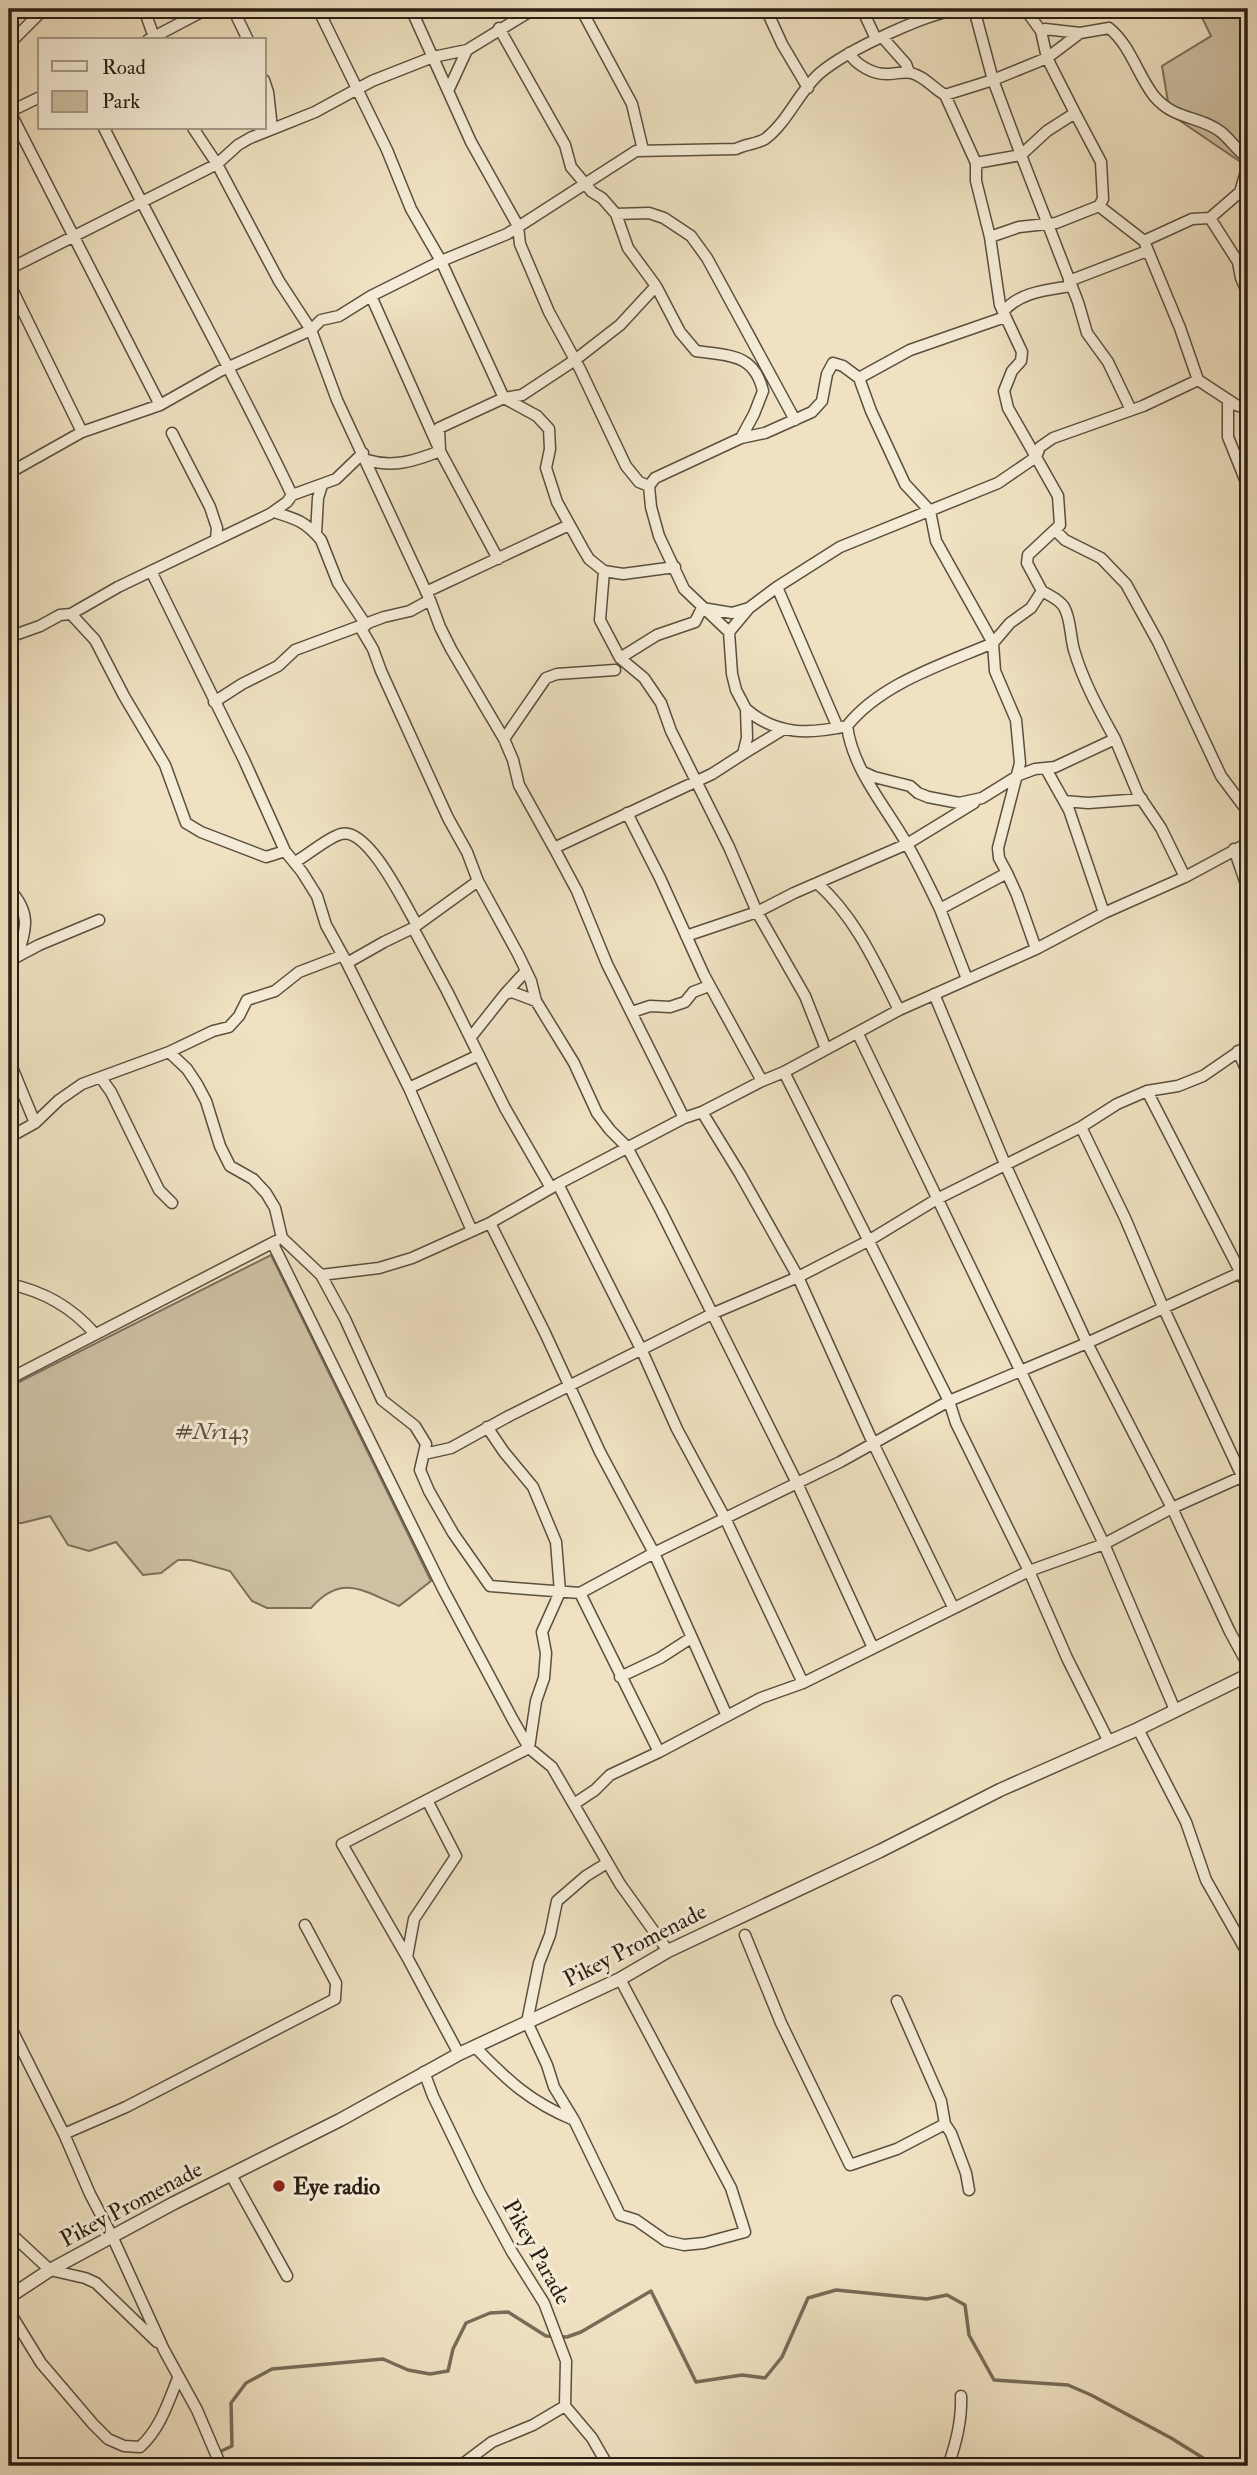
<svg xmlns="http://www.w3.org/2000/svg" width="1257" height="2475" font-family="'IM FELL Double Pica',serif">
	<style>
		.green { fill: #cec0a3; stroke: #7c6f5b; stroke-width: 2 }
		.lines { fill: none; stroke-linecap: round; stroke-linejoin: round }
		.stream { stroke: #786b58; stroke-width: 3.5 }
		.minor-casing { stroke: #5b4f3e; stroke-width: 13 }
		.tertiary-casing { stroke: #5b4f3e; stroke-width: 15 }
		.minor { stroke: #f5ecd7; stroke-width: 10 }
		.tertiary { stroke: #f5ecd7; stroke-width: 12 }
		.poi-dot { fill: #8f2418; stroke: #f5ecd7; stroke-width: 2.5 }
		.labels { text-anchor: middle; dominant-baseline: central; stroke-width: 6; stroke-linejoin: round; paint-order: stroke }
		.park-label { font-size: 23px; font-style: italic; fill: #5b4f3e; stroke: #f5ecd7 }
		.street-label { font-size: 23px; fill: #2a1e13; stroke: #f5ecd7 }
		.poi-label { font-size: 23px; font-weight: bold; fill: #2a1e13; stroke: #f5ecd7; text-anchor: start }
	</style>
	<rect width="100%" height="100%" fill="#efe1c1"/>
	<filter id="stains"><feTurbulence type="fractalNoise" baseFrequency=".00286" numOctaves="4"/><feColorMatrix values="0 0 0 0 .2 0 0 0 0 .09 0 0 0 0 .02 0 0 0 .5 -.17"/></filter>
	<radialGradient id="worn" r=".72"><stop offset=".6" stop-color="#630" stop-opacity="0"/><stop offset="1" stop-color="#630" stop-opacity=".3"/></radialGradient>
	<path class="green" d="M1198,9H1248V170L1242,163L1170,114L1162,66L1211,36Z
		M271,1255L431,1581L399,1606C363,1591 342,1573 311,1608H267L252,1601L230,1571L190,1560H178L161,1573L143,1575L116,1542L89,1551L68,1545L50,1516L22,1523H9V1387Z"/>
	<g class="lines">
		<path class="stream" d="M209,2466L215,2454L232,2446L231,2403L246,2383L272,2369L383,2359L408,2370L430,2374L448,2371L453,2349L466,2323L490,2313L508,2312L546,2336L567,2337L581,2332L651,2291L696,2382L742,2375L765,2378L782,2357L808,2298L836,2290L927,2299L947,2295L965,2305L969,2335L994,2380L1068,2385L1091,2395L1171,2438L1216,2466"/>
		<g class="minor-casing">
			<path id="minor" d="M144,9L155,40
				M233,9L248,40
				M318,9L387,150L411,209L441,261L504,398L537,416L549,429L550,449L546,468L557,502L583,549L589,559L604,571L600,620L620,658L644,678L661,703L671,731L729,847L757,912L805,996L826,1049
				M411,9L471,142L518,226L520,244L549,312L580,369L626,466L639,482L649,486
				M581,9L632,104L643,150
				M766,9L782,44L808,88
				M862,9L876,39
				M974,9L993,80L1021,155L976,163
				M499,28L565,145L571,167L592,192L602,198L616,214L649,213L664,218L691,236L707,258L795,420
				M1041,31L1045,29L1080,33L1109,28C1131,46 1137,74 1154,96C1175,121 1199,115 1221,132C1231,140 1237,151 1248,158
				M883,38L906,64L909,72
				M148,40L207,9
				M9,44L44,9
				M849,53C856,65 874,75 888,74C895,74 904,71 911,73C924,76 933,88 945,95
				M264,80L268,92L272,128
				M448,91L467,50
				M9,110L160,405
				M9,112L40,97
				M1075,113L1047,58L1080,33
				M193,128L217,164L279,281L311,330L337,400L430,600L440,627L451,649L504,739L513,760L519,785L554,848
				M616,214L628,248L656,286L680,332L696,351C729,356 754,353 763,391L754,414L741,438
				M1210,218L1240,192L1248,165
				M990,237L1019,227L1056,223L1099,206
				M9,269L217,164L238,145L250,138L315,112L372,81L433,57L467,50L534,9
				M1069,281L1147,251
				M9,283L82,432
				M1248,294L1241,278L1238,262L1210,218L1192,219L1144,241L1180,328L1198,380L1236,405L1248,409
				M371,296L440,451L498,559
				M1003,312C1019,292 1047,290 1071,286
				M859,378L910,350L1005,317
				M1228,400V437L1248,487
				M1131,410L1108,362L1087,333L1078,302L1021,155L1047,131L1075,113L1101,162L1103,199L1099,206L1144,241
				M172,433L210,507L217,528L216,539
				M367,460C393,468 415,461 440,451L439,428L504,398L522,395L575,360L620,325L656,286
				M9,473L82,432L160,405L220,371L311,330L321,320L339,316L371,296L441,261L507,234L636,151L736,149C745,144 757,144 765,139C788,122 799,91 820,73C846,51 933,9 966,9
				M292,495L336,479L363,453
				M274,512C296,519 305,521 321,540L338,583L366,625
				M1056,531L1065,540L1101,558L1126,584L1158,642L1221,776L1248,812
				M316,534L318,498L322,485
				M151,571L244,760L285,851L302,872L317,896L326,925L347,963
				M604,571L623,574L675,567
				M777,587L838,728
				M426,592L569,525
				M71,614L95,640L124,696L165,765L186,823L201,832L266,857L285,851
				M360,627L373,649L381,671L448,818L467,852L478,881L518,954L531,981L536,1001L574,1063L597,1113L610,1130L627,1147L661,1211L797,1483L873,1648
				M729,632L684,589L659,536L651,507L649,486L655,478L741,438L765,433L812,412L822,401L827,374L833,363L843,366L859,378L871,411L905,484L930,511L936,541L993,643C944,664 881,683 847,726
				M9,637L40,626L60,615L71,614L118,587L270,514L287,502L292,495C233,371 165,251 104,128
				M620,658L657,635L695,622L702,608L732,613L749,608
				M214,702L242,684L278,666L295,650L384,617L410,611L430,600
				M746,709C777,736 810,734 847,726C853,771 887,808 908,846C920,867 930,888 940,909
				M504,739L546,678L557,674L615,670
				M1115,739L1138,794L1161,828L1185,877
				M743,754L784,729
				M1046,769L1069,810L1104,913
				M863,772L874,777L910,786L918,793L928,797L959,803L982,798L1019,775L1035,769L1055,767L1115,739C1099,710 1083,681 1074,650C1070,636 1071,619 1064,607C1059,599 1050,596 1042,591
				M1064,801L1088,803L1142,799
				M627,813L660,878L704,975L762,1081
				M1234,849L1248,890
				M295,862C308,855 327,838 341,834C368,826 405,905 417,925
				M1007,873L1017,895L1036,949
				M478,881L413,928L384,942L347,963L409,1088L479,1055
				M817,883C856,918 876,964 899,1010
				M9,889C31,912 27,929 17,957
				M413,928L447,991L505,1108L551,1188
				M686,936L757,912L794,893L907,844L974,803
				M9,961L39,945L99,920
				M967,979L940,909L1007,873L999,858L998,848L1020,763L1016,720L995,671L993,643L1010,623L1031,608L1042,591L1027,563L1028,555L1060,525L1058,496L1036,457L1040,447L1053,438L1143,406L1198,380
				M505,994L526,971
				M934,994L1005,1164L1087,1343L1172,1508L1230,1632L1248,1665
				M632,1012L650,1006L670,1007L685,1002L693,992L709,986
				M858,1034L1104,1544L1175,1710
				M471,1037L505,994L512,992L536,1001
				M1238,1051L1248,1074
				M169,1052L213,1031L229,1027L239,1016L247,1000L275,991L299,972L341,956
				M9,1060L35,1123
				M784,1072L949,1401L956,1423L1029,1571L1067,1658L1109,1742
				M101,1078L111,1092L159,1190L172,1203
				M409,1088L472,1231
				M1147,1091L1248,1287
				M702,1112L740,1174L798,1277L873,1443L953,1607
				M684,1118L607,964L577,891L554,848L712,774L743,754L747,738L746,709L736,690L732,674L729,632L749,608L777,587L840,547L998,483L1036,457L1008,408L1004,391L1012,371L1021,361L1022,352L1000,305L990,237L976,181V163L945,95L993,80L1047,58L1041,31L1025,9
				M1081,1127L1125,1218L1163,1307L1248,1489
				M9,1135L17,1133L35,1123L59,1100L82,1084L169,1052L187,1069L197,1084L206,1101L220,1146L230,1166L253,1179L266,1193L275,1208L282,1238L321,1275L345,1319L382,1400L415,1426L426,1444L420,1470L429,1491L453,1533L490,1586L580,1593L654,1553L840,1462L949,1401L1087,1343L1248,1269
				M558,1184L642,1351L677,1429L725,1518L803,1683
				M490,1223L545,1333L600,1452L654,1553L727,1716
				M273,1244L443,1589L513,1720L529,1748L552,1767L620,1884L668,1951
				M321,1275L379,1268L412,1258L490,1223L558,1184L684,1118L702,1112L762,1081L784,1072L899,1010L1036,949L1104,913L1185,877L1248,843
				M9,1284C43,1291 72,1307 95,1334
				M9,1379L276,1241
				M424,1454L451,1448L509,1416L714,1313L798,1277L868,1241L937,1199L1081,1127L1117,1104L1147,1091L1178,1086L1203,1076L1248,1045
				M580,1593L659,1752
				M620,1677L660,1658L691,1638
				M1138,1729L1186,1822L1206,1880L1248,1954
				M427,1800L342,1844L407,1957L459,2054
				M574,1804L595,1790L610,1775L659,1752L761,1698L803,1683L1029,1571L1104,1544L1172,1508L1248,1474
				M745,1935L781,2023L850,2165L897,2149L945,2124
				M407,1957L414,1919L456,1856L427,1800L529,1748L536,1701L544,1678L546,1653L542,1632L560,1592L556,1542L533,1487L504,1452L487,1427
				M897,2001L941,2101L945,2124L951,2133L966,2173L969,2190
				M9,2024L64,2134L90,2194L112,2236L164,2350L197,2410L221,2466
				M475,2047C507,2080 530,2102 574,2120L620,2215L636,2220L666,2241L684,2245L704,2243L745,2232L731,2188L620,1979
				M424,2072L433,2096L479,2191L512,2252L544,2303L566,2361L565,2406L592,2438L608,2466
				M574,2120L554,2087L547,2065L527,2022L539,1963L550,1935L557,1901L586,1876L607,1863
				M64,2134L126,2107L335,1999L336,1983L305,1925
				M231,2175L287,2276
				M9,2232L50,2270L85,2278L96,2283L157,2342
				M9,2311L41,2363L93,2424L108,2439L124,2446L140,2447C160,2429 168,2403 178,2378
				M460,2466L492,2442L533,2425L565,2406
				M948,2466C956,2444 962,2419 961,2396"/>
		</g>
		<g class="tertiary-casing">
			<path id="tertiary" d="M9,2297L50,2270L174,2203L340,2120L459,2054L620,1979L668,1951L880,1851L1000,1790L1138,1729L1248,1675"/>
		</g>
		<use href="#minor" class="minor"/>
		<use href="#tertiary" class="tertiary"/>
	</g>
	<circle class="poi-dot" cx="279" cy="2186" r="7"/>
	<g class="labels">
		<g class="park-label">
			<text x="212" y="1431">#Nr143</text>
		</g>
		<g class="street-label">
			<text transform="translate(635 1945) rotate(-27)">Pikey Promenade</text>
			<text transform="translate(131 2204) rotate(-28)">Pikey Promenade</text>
			<text transform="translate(537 2252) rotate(61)">Pikey Parade</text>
		</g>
		<g class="poi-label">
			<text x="293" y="2186">Eye radio</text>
		</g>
	</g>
	<rect width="1257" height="2475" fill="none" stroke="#efe1c1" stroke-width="35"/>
	<rect x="10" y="10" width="1236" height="2454" fill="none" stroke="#2a1e13" stroke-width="3.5"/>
	<rect x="18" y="18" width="1222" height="2440" fill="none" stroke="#2a1e13" stroke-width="2"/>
	<rect x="38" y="38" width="228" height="91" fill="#f5ecd7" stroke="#a49a89" stroke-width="2"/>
	<rect x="52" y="61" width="35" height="10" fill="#f5ecd7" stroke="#a49a89" stroke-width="2"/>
	<text x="102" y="74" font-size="21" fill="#2a1e13">Road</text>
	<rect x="52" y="91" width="35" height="21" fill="#cec0a3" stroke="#a49a89" stroke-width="2"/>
	<text x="102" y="108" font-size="21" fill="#2a1e13">Park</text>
	<rect width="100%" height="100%" filter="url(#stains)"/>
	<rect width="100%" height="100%" fill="url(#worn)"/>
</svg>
